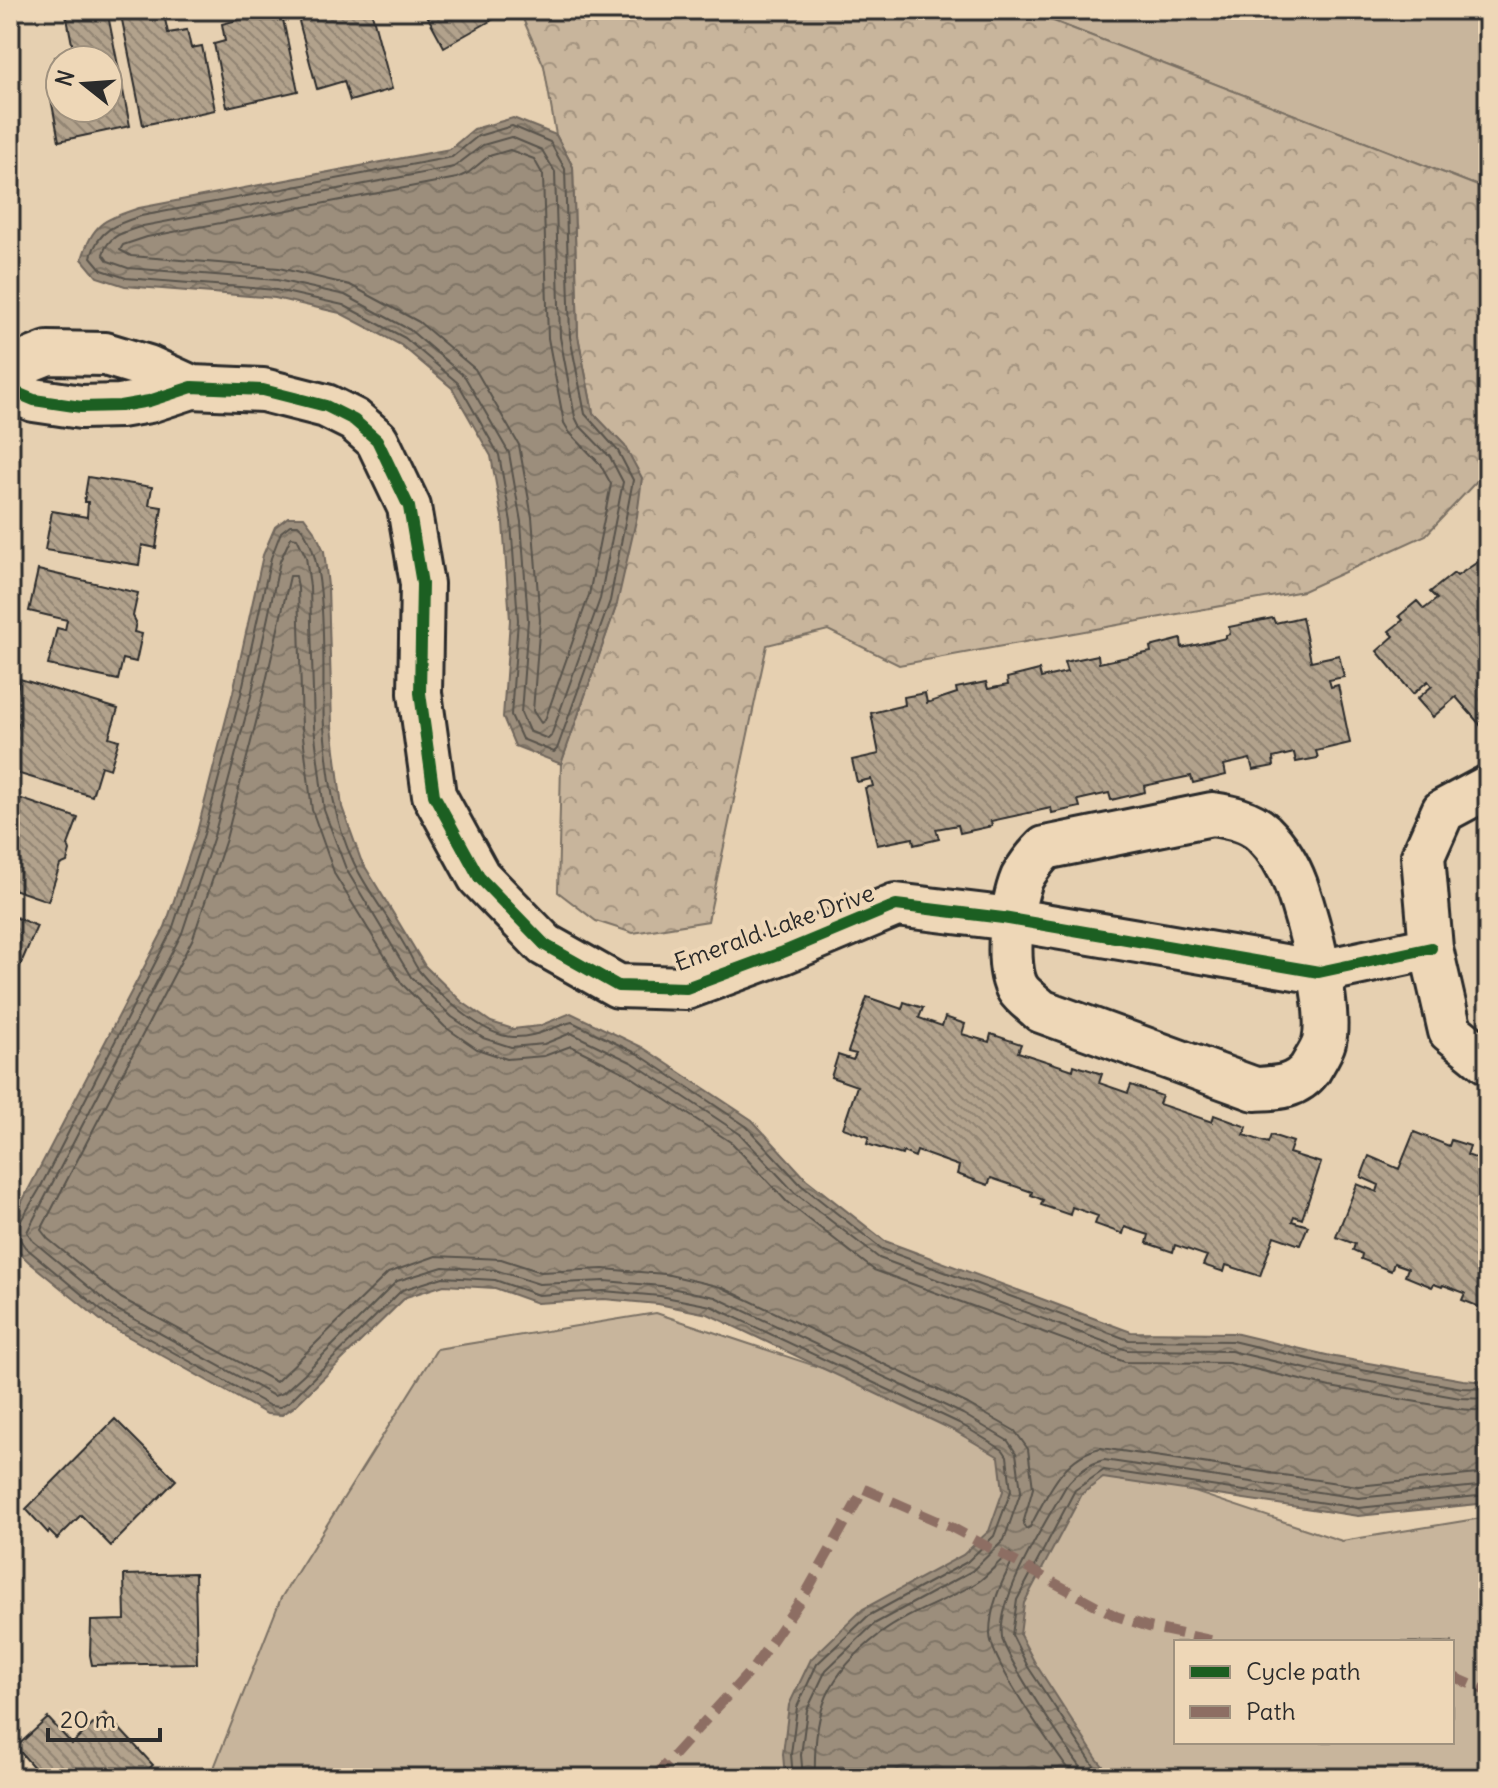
<svg xmlns="http://www.w3.org/2000/svg" width="1498" height="1788" font-family="Delius,sans-serif">
	<style>
		.grass { fill: #c8b59c; stroke: #7a7064; stroke-width: 2; fill-rule: evenodd }
		.forest { fill: url(#forest-crowns); stroke: #7a7064; stroke-width: 2 }
		.water { fill: url(#water-waves); stroke: #6f665c; stroke-width: 2 }
		.lines { fill: none; stroke-linecap: round; stroke-linejoin: round }
		.shore { stroke: #58534b; stroke-width: 2 }
		.building { fill: url(#building-back-hatch); stroke: #2b2b2b; stroke-width: 2; fill-rule: evenodd }
		.street-casing { stroke: #2b2b2b; stroke-width: 48 }
		.street { stroke: #eed7b7; stroke-width: 42 }
		.quiet { stroke: #8d6e63; stroke-width: 10; stroke-dasharray: 20 10; stroke-linecap: butt }
		.cycleway-casing { stroke: #eed7b7; stroke-width: 17 }
		.cycleway { stroke: #1b5e20; stroke-width: 12 }
		.labels { text-anchor: middle; dominant-baseline: central; stroke-width: 8; stroke-linejoin: round; paint-order: stroke }
		.street-label { font-size: 24px; fill: #2b2b2b; stroke: #eed7b7 }
	</style>
	<defs>
		<pattern id="forest-crowns" width="20" height="18" patternUnits="userSpaceOnUse" patternTransform="scale(2)"><rect width="20" height="18" fill="#c8b59c"/><path d="M2 6a3 3 0 1 1 6 0M12 15a3 3 0 1 1 6 0" fill="none" stroke="#a3937f"/></pattern>
		<pattern id="water-waves" width="16" height="10" patternUnits="userSpaceOnUse" patternTransform="scale(2)"><rect width="16" height="10" fill="#9c8e7c"/><path d="M0 5q4-4 8 0t8 0" fill="none" stroke="#7f7466"/></pattern>
		<pattern id="building-back-hatch" width="6" height="6" patternUnits="userSpaceOnUse" patternTransform="scale(2)"><rect width="6" height="6" fill="#b2a28c"/><path d="M-1 5l2 2M0 0l6 6M5-1l2 2" fill="none" stroke="#918473"/></pattern>
	</defs>
	<rect width="100%" height="100%" fill="#e6d0b1"/>
	<filter id="ink" filterUnits="userSpaceOnUse"><feTurbulence type="fractalNoise" baseFrequency=".0125" numOctaves="2"/><feDisplacementMap in="SourceGraphic" scale="16" xChannelSelector="R" yChannelSelector="G"/><feConvolveMatrix kernelMatrix="1 2 1 2 8 2 1 2 1" color-interpolation-filters="sRGB"/></filter>
	<g filter="url(#ink)">
		<path class="grass" d="M1025,10H1488V190Z
			M656,1313L1342,1541L1488,1517V1778H210L281,1598L437,1349ZM1176,1642H1452V1742H1176Z"/>
		<path class="forest" d="M519,10H1025L1488,190V469L1426,535L1303,591L899,665L828,630L767,645L708,921L633,933L596,921L558,892L561,764L617,604L624,446L593,413L578,336L573,167L556,135L544,66Z"/>
		<path class="water" d="M513,118L556,135L573,167L578,336L593,413L625,446L642,478L637,516L617,604L561,764L515,746L503,717L510,620L503,523L491,456L452,388L401,345L340,313L275,298L125,286L97,277L82,259C93,222 104,220 139,208L450,149L474,129Z
			M288,517H304L315,532L324,551L328,586L332,726L342,807L361,860L425,966L462,1002L491,1022L513,1029L539,1026L571,1013L642,1047L752,1120L806,1179L885,1241L1131,1332L1234,1333L1335,1357L1463,1380L1488,1382V1503L1358,1516L1103,1478L1082,1494L1024,1603L1020,1635L1035,1663L1097,1759L1113,1778H785L783,1754L789,1705L811,1659L863,1609L963,1555L989,1531L1003,1491L999,1457L955,1431L708,1314L658,1304L604,1299L537,1303L495,1288L444,1285L406,1297L294,1407L282,1415L267,1414L104,1323L29,1262C13,1248 10,1239 13,1219L165,927L197,832L233,692L263,555L275,527Z"/>
		<g class="lines">
			<path class="shore" d="M512,126L550,142L565,169L570,337L585,414L618,451L633,480L610,601L557,749L554,752L522,739L511,715L518,620L511,522L499,455L458,383L405,338L343,305L276,290L126,278L102,270L91,257C98,230 116,224 141,216L452,157L478,136Z
				M511,137L542,150L555,172L560,337L575,417L579,425L610,457L623,482L600,599L551,736L548,739L529,731L521,713L528,620L521,522L509,453L465,377L410,330L345,295L277,280L128,268L108,261L103,254C108,235 125,232 143,226L454,167L483,145Z
				M510,150L534,159L543,175L548,338L564,423L570,433L600,464L611,484L589,595L545,720L541,723L533,711L540,620L532,517L519,445L475,369L419,322L350,285L279,268L131,256L120,250L123,245L147,237L457,178L468,173L489,156Z
				M10,1226L20,1222L39,1190L172,930L204,834L241,694L271,558L281,532L290,525H298C332,555 321,680 324,727C328,773 333,820 354,863C368,892 389,918 405,946C410,954 414,965 420,972C439,995 483,1036 513,1037C535,1038 552,1027 572,1022L638,1054L746,1126L801,1185L882,1249L1129,1340L1232,1341L1334,1365L1462,1388L1488,1389
				M10,1236L19,1238L25,1247L108,1316L270,1406L280,1407L290,1401L402,1290L443,1277L495,1280L538,1295L604,1291L660,1296L711,1306L959,1423L1003,1450L1007,1456L1011,1491L994,1536L967,1562L868,1616L817,1664L797,1707L791,1754L793,1778
				M1488,1411L1458,1409L1330,1387L1229,1363L1125,1362L874,1270L787,1202L732,1143L627,1074L571,1046L544,1056L507,1059L477,1049L445,1027L402,984L335,875L312,810L302,728L298,588L296,576H290L262,699L226,839L193,938L41,1230L48,1239L121,1298L276,1382L388,1273L436,1256L501,1259L541,1272L603,1269L665,1274L721,1287L968,1404L1015,1431L1028,1449L1033,1488L1023,1524L1026,1529L1030,1527C1047,1496 1062,1456 1101,1448L1358,1486L1488,1473
				M803,1778L801,1755L807,1710L826,1670L874,1624L972,1571L1004,1540L1021,1491L1016,1453L1008,1441L963,1414L715,1297L661,1286L605,1281L539,1284L495,1270L443,1267L397,1281L304,1374L283,1393L274,1396L114,1308L33,1241L27,1232L182,933L214,836L251,696L280,561L291,537L297,538L306,557L310,587L314,727L324,810L346,869L411,977L452,1017L483,1038L511,1047L544,1044L571,1033L633,1063L740,1134L795,1193L879,1258L1127,1350L1231,1351L1332,1375L1460,1398L1488,1399
				M815,1778C813,1712 826,1675 880,1634C909,1612 947,1601 978,1582C990,1574 998,1561 1010,1553L1014,1558C1001,1583 990,1606 990,1634C990,1662 1056,1752 1074,1778
				M1089,1778C1073,1758 1005,1658 1002,1637C997,1597 1046,1522 1066,1486C1074,1475 1090,1463 1104,1460L1358,1498L1488,1485
				M1102,1778L1028,1667L1012,1635L1017,1600L1075,1490L1104,1470L1358,1508L1488,1495"/>
		</g>
		<path class="building" d="M81,10H107L130,126L59,141L47,77L59,75L55,57L74,54L66,13ZM60,60H108V108H60Z
			M120,10H163L168,33L187,30L191,48L202,46L215,110L143,125Z
			M239,10H281L298,91L227,107L214,44L225,41L222,24L241,19Z
			M296,10H371L392,89L350,101L344,81L317,89Z
			M424,10H508V11L444,47Z
			M88,477L152,487L149,505L162,507L156,548L142,545L139,565L45,550L52,511L87,517L88,502H84Z
			M1488,555V722L1482,727L1456,697L1433,717L1417,699L1432,686L1428,681L1413,694L1377,651L1394,636L1389,631L1403,620L1399,616L1417,601L1424,609L1437,599L1430,592L1454,573L1457,576Z
			M38,570L138,593L133,616L136,622L134,632L142,634L136,662L123,659L118,680L48,665L57,628L65,630L67,620L29,611Z
			M1302,617L1311,661L1339,655L1344,677L1329,680L1331,687L1338,685L1350,743L1316,751L1318,758L1296,762L1294,753L1273,758L1274,766L1253,770L1250,759L1224,765L1226,775L1193,783L1191,776L1144,786L1145,792L1111,800L1109,793L1078,800L1080,807L1052,813L1051,808L991,821L992,826L960,833L958,825L936,829L939,839L914,845L913,838L877,845L865,788L873,786L871,779L857,782L852,760L879,754L871,713L905,705L904,697L925,693L927,703L957,693L956,688L986,682L988,689L1008,685L1007,678L1039,670L1041,678L1067,672L1064,662L1098,655L1099,663L1151,652L1150,647L1181,639L1182,648L1226,638V635L1230,634L1229,627L1273,618L1275,623Z
			M20,679L118,709L109,737L119,740L110,769L101,766L92,796L10,771V727L17,729L18,723L10,720V714Z
			M10,795L78,818L68,845L70,851L67,862L60,865L48,901L10,888Z
			M10,915L37,926L10,989Z
			M867,997L902,1009L904,1002L923,1008L919,1018L942,1026L945,1017L965,1024L962,1034L989,1042L991,1034L1021,1044L1018,1052L1073,1070L1074,1065L1102,1074L1099,1083L1128,1093L1131,1085L1162,1096L1159,1104L1212,1122L1214,1115L1247,1127L1244,1135L1268,1143L1271,1135L1293,1142L1289,1153L1321,1163L1302,1219L1294,1216L1292,1221L1308,1226L1300,1245L1274,1236L1260,1276L1226,1265L1224,1272L1203,1265L1207,1256L1175,1245L1173,1252L1147,1243L1149,1235L1125,1227L1123,1234L1095,1224L1098,1216L1072,1207L1070,1215L1041,1205L1043,1200L1031,1195L1032,1192L991,1178L988,1185L957,1174L959,1166L917,1151L915,1157L903,1152L902,1155L867,1144L869,1137L843,1128L857,1086L831,1077L838,1055L853,1060L856,1054L848,1052Z
			M1414,1132L1449,1146L1451,1140L1470,1146L1467,1155L1488,1163V1302L1483,1300L1480,1307L1462,1300L1465,1293L1443,1285L1442,1287L1434,1284L1432,1287L1405,1276L1408,1268L1394,1263L1391,1271L1361,1259L1362,1254L1353,1250L1355,1244L1336,1237L1357,1184L1377,1192L1379,1185L1361,1177L1369,1156L1399,1169Z
			M115,1419L176,1480L111,1546L81,1515L57,1539L49,1531L48,1533L26,1509Z
			M195,1573L197,1663L92,1665L90,1655L91,1621L125,1620L124,1575Z
			M105,1713L153,1765L139,1778H43L16,1747L48,1718L72,1744Z"/>
		<g class="lines">
			<g class="street-casing">
				<path id="street" d="M10,368L48,353L105,354L148,367L192,387
					M10,390L34,400L81,407L120,406L149,401L192,387L263,390L326,406L354,420L377,440L409,507L422,584L420,693L434,795L479,877L545,945L618,986L686,988L781,953L896,905L1003,918L1319,972L1431,948
					M1488,787L1443,811L1423,856L1431,948L1450,1031L1488,1062
					M1212,814C1231,817 1249,820 1263,833C1277,847 1289,866 1296,885C1308,920 1332,1006 1324,1042C1322,1050 1314,1062 1310,1069C1296,1088 1276,1088 1255,1089L1041,1011C1034,1004 1023,997 1018,989C1004,967 1012,902 1022,878C1028,867 1036,857 1045,848Z"/>
			</g>
			<use href="#street" class="street"/>
			<path class="quiet" d="M1452,1676L1488,1692
				M653,1778L753,1668L807,1591L864,1489L951,1527L1116,1616L1149,1627L1220,1642"/>
			<g class="cycleway-casing">
				<path id="cycleway" d="M10,390L34,400L81,407L120,406L149,401L192,387L263,390L326,406L354,420L377,440L409,507L422,584L420,693L434,795L479,877L545,945L618,986L686,988L781,953L896,905L1003,918L1319,972L1431,948"/>
			</g>
			<use href="#cycleway" class="cycleway"/>
		</g>
	</g>
	<g class="labels">
		<g class="street-label">
			<text transform="translate(774 927) rotate(-20)">Emerald Lake Drive</text>
		</g>
	</g>
	<rect width="1498" height="1788" fill="none" stroke="#eed7b7" stroke-width="40"/>
	<rect x="20" y="20" width="1458" height="1748" fill="none" stroke="#2b2b2b" stroke-width="3" filter="url(#ink)"/>
	<rect x="1174" y="1640" width="280" height="104" fill="#eed7b7" stroke="#a0927f" stroke-width="2"/>
	<rect x="1190" y="1666" width="40" height="12" fill="#1b5e20" stroke="#a0927f" stroke-width="2"/>
	<text x="1246" y="1680" font-size="24" fill="#2b2b2b">Cycle path</text>
	<rect x="1190" y="1706" width="40" height="12" fill="#8d6e63" stroke="#a0927f" stroke-width="2"/>
	<text x="1246" y="1720" font-size="24" fill="#2b2b2b">Path</text>
	<g transform="translate(84 84) rotate(287)"><circle r="38" fill="#eed7b7" stroke="#a0927f" stroke-width="2"/>
	<path d="M0-6L14 30L0 20L-14 30Z" fill="#2b2b2b"/>
	<text y="-12" font-size="22" font-weight="bold" text-anchor="middle" fill="#2b2b2b">N</text>
	</g>
	<path d="M48 1728v12h112v-12" fill="none" stroke="#2b2b2b" stroke-width="4"/>
	<text x="60" y="1728" font-size="24" fill="#2b2b2b" stroke="#eed7b7" stroke-width="6" paint-order="stroke">20 m</text>
</svg>
